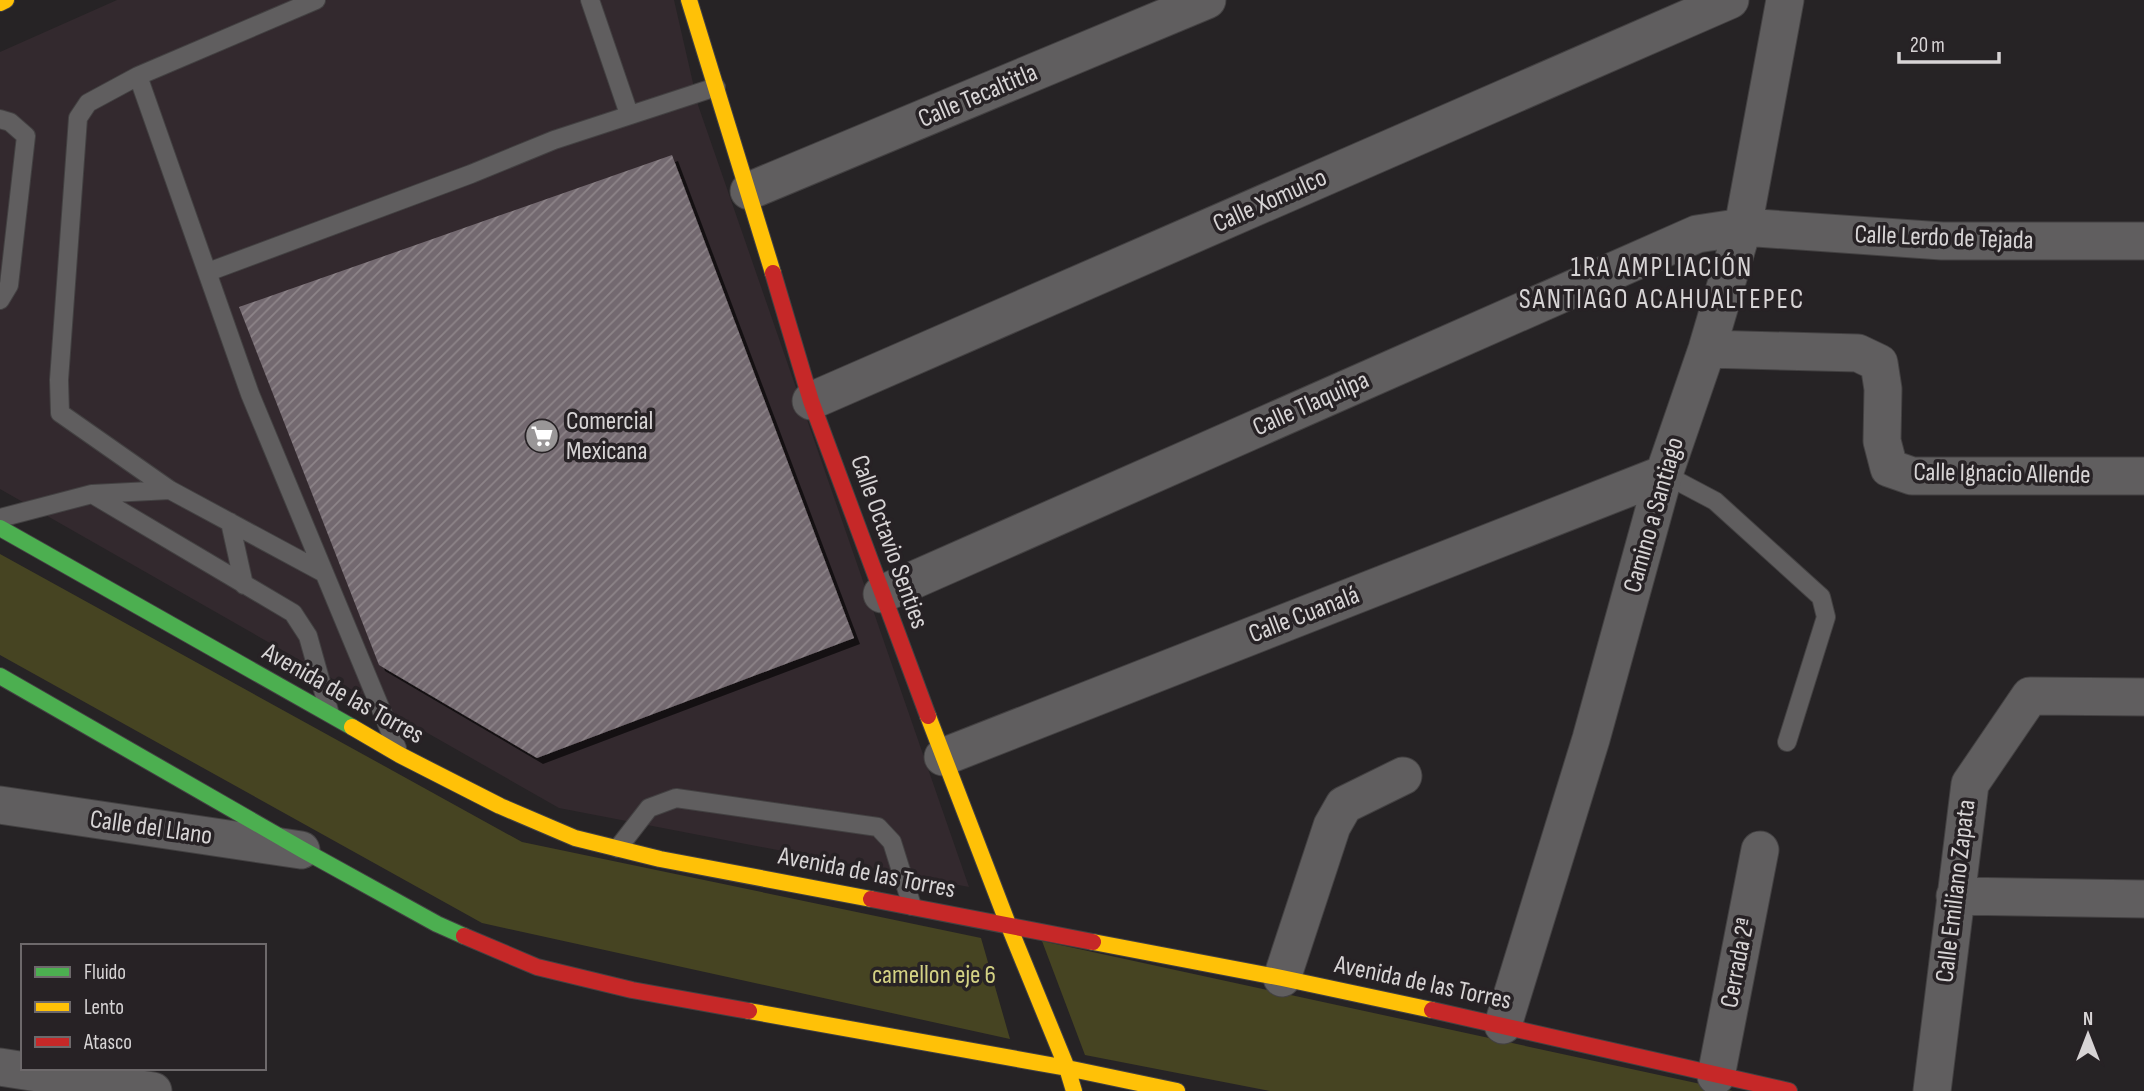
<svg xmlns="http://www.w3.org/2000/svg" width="2144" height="1091" font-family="'Sofia Sans Condensed',sans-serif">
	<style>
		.built { fill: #33292e }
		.green { fill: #464422 }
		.building { fill: url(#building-hatch); filter: url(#shadow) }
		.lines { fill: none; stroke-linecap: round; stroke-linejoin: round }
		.lane-casing { stroke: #434142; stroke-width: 20 }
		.street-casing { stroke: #434142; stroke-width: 39 }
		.fast-casing { stroke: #434142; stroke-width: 18 }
		.slow-casing { stroke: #434142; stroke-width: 18 }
		.jam-casing { stroke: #434142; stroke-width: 18 }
		.lane { stroke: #605e5f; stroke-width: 18 }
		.street { stroke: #605e5f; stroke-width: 37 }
		.fast { stroke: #4caf50; stroke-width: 16 }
		.slow { stroke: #ffc107; stroke-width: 16 }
		.jam { stroke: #c62828; stroke-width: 16 }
		.labels { text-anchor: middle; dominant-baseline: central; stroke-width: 7; stroke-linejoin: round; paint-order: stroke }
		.street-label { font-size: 26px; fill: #d7d4d5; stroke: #272225 }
		.poi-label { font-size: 26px; fill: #d7d4d5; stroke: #272225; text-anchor: start }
		.park-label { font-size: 26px; fill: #d3d184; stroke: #272225 }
		.neighbourhood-label { font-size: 28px; letter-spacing: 2px; fill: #d7d4d5; stroke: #272225 }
	</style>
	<defs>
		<pattern id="building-hatch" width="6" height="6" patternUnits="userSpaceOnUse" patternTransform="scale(1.75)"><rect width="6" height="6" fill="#73696f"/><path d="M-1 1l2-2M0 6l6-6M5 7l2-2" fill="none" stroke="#8d8489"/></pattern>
		<filter id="shadow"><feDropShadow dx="6" dy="6" stdDeviation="0" flood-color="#0009"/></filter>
	</defs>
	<rect width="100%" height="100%" fill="#262325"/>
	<path class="built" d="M117,0H674L698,105L969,887L559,808L0,489V52Z"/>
	<path class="green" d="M0,554L522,842L981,938L1010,1039L482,923L0,655Z
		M1042,941L1733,1091H1270L1085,1055Z"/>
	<path class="building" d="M672,155L854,638L537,758L379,665L239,307Z"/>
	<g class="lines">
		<g class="lane-casing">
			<path id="lane" d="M316,0L138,76L88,103L78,118L59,380L60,413L170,490L324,573
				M590,0L629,114
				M138,76L250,394L397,748
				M0,119L10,122L26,136L9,285L0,300
				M208,272L471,174L554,140L716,87
				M1664,474L1715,501L1821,597L1826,617L1787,742
				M92,494L293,613L308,636L329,711
				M0,518L92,494L170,490
				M230,522L244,585
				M618,848L649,808L676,798L878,827L892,842L912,906"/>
		</g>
		<g class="street-casing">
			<path id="street" d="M749,191L1207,0
				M1707,349L1858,353L1879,363L1883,389L1882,441L1889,468L1912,476H2144
				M811,401L1730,0
				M882,594L1697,234L1743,227L1942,241H2144
				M943,757L1664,474
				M0,805L301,850
				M1955,896L2144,899
				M1282,978L1332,826L1344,805L1403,776
				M1503,1025L1591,739L1664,474L1707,349L1743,227L1785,0
				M0,1067L153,1091
				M1716,1076L1760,850
				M1932,1091L1970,784L2030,696L2144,697"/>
		</g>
		<g class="fast-casing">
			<path id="fast" d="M0,528L352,727
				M0,676L303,850L437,924L464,936"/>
		</g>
		<g class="slow-casing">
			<path id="slow" d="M689,0L773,273
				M0,3L6,0
				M928,716L1008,924L1067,1068L1074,1091
				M352,727L400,755L500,806L575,838L660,859L871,899
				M1093,942L1282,978L1432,1010
				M749,1011L1067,1068L1177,1091"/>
		</g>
		<g class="jam-casing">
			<path id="jam" d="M773,273L811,401L928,716
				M871,899L1093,942
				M464,936L537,967L632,990L749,1011
				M1432,1010L1789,1091"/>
		</g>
		<use href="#lane" class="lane"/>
		<use href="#street" class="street"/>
		<use href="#fast" class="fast"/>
		<use href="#slow" class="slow"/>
		<use href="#jam" class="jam"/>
	</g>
	<defs>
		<g id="supermarket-disc" transform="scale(1.75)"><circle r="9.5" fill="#999697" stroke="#272225"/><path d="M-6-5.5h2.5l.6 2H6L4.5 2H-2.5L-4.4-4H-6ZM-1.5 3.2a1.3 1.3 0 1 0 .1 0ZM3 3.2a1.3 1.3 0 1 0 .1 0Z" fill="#fff"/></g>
	</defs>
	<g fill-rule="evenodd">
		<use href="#supermarket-disc" x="542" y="436"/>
	</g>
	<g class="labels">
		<g class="street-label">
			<text transform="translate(978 96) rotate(-23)">Calle Tecaltitla</text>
			<text transform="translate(1270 201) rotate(-24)">Calle Xomulco</text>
			<text transform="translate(1944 238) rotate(2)">Calle Lerdo de Tejada</text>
			<text transform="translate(1311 404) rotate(-24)">Calle Tlaquilpa</text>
			<text transform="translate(2002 474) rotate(1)">Calle Ignacio Allende</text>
			<text transform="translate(1654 515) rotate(-74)">Camino a Santiago</text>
			<text transform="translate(889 542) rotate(70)">Calle Octavio Senties</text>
			<text transform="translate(1304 615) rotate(-21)">Calle Cuanalá</text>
			<text transform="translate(343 694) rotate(29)">Avenida de las Torres</text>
			<text transform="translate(151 828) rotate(8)">Calle del Llano</text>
			<text transform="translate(867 873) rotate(11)">Avenida de las Torres</text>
			<text transform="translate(1956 891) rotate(-83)">Calle Emiliano Zapata</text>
			<text transform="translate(1738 963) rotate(-79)">Cerrada 2ª</text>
			<text transform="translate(1423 983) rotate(12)">Avenida de las Torres</text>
		</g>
		<g class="poi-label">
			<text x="566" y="421">Comercial<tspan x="566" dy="30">Mexicana</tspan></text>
		</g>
		<g class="park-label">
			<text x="934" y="975">camellon eje 6</text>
		</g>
		<g class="neighbourhood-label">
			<text x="1662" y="267">1RA AMPLIACIÓN<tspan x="1662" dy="32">SANTIAGO ACAHUALTEPEC</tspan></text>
		</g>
	</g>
	<rect x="21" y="944" width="245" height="126" fill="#272225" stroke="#6d696b" stroke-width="2"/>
	<rect x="35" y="967" width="35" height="10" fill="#4caf50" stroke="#6d696b" stroke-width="2"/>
	<text x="84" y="979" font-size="21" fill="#d7d4d5">Fluido</text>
	<rect x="35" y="1002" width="35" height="10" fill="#ffc107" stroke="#6d696b" stroke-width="2"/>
	<text x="84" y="1014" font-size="21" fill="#d7d4d5">Lento</text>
	<rect x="35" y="1037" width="35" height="10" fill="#c62828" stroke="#6d696b" stroke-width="2"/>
	<text x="84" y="1049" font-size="21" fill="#d7d4d5">Atasco</text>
	<g transform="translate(2088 1035)" stroke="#272225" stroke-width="5" paint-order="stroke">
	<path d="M0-5L12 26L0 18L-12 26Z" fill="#d7d4d5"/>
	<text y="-10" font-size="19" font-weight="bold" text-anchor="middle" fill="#d7d4d5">N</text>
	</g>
	<path d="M1899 52v10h100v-10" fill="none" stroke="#d7d4d5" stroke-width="3.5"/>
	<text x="1910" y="52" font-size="21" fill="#d7d4d5" stroke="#272225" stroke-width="5" paint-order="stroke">20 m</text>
</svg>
